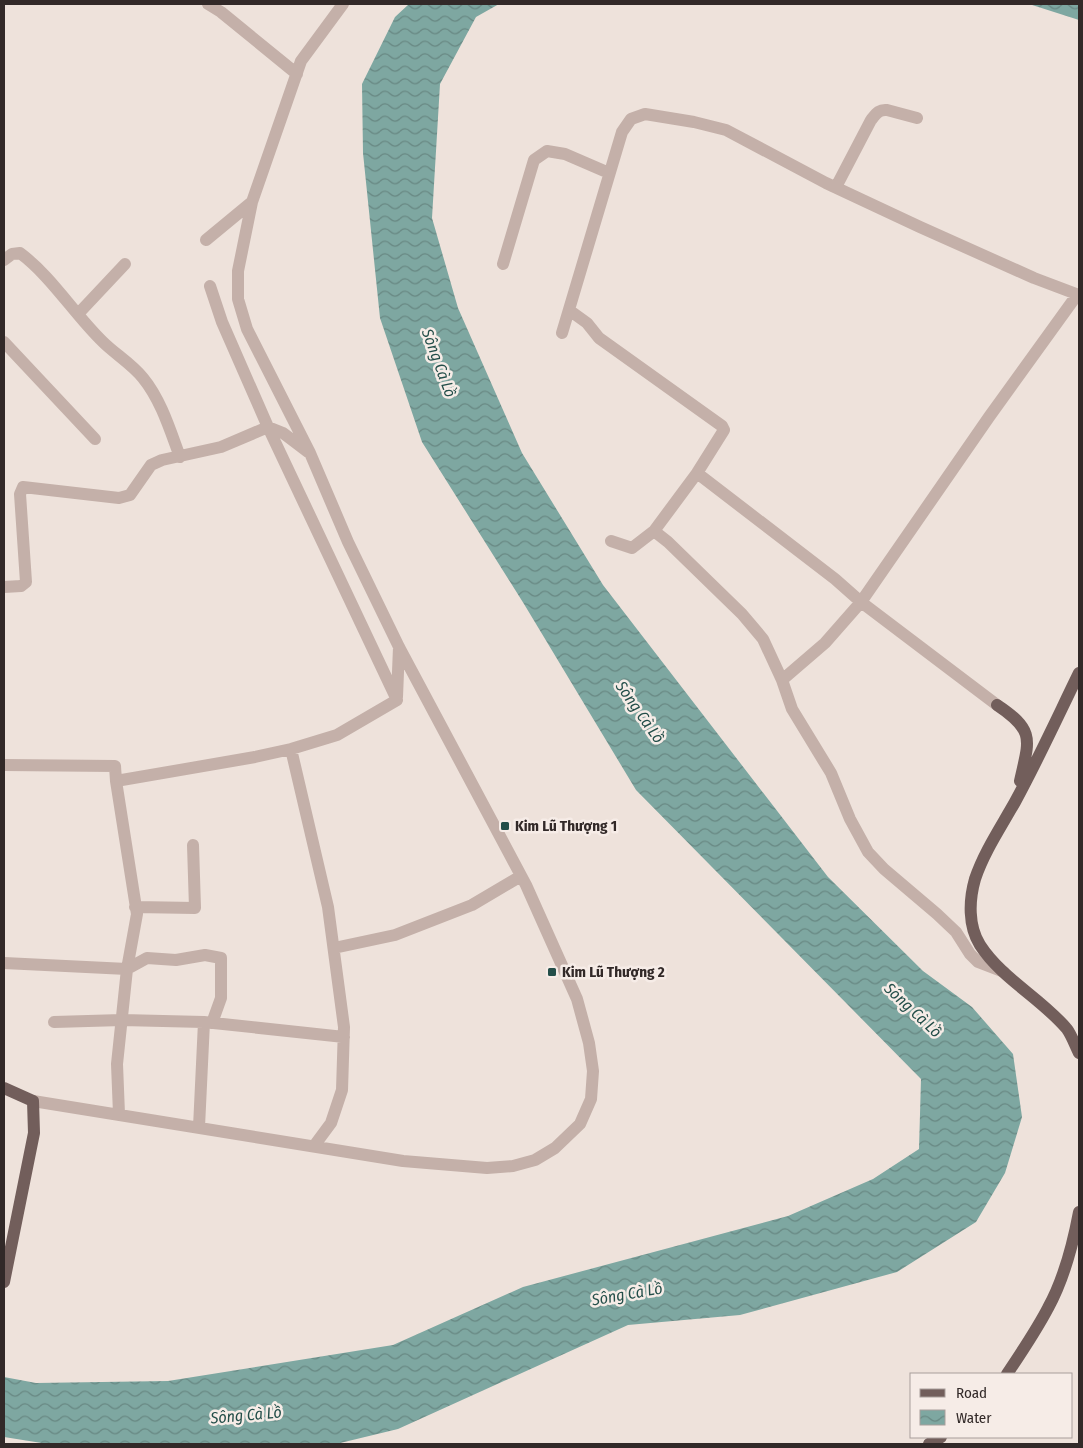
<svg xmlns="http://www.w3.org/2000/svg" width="1083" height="1448" font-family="'Fira Sans Condensed',sans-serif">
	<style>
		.water { fill: url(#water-waves) }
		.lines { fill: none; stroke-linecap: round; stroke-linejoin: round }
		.minor { stroke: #c4b0a9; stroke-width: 12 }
		.major { stroke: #725e5b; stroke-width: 12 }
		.poi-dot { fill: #234e49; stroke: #f6ece7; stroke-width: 2 }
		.labels { text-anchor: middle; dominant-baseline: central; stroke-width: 5; stroke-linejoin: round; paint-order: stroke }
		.poi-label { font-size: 15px; font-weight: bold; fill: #322928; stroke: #f6ece7; text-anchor: start }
		.water-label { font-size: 16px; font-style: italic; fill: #234e49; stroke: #f6ece7 }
	</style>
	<defs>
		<pattern id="water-waves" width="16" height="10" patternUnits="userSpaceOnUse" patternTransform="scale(1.25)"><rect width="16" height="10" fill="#7ea7a1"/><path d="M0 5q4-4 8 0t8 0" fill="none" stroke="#688883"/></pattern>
	</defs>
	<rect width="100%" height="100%" fill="#eee2db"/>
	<path class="water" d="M409,4H499L476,17L440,84L432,218L458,308L522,453L603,585L828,877L923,971L972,1007L1013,1054L1022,1117L1005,1173L976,1222L897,1272L740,1315L628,1325L398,1429L336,1444H48L4,1437V1377L36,1383L168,1381L393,1345L523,1287L788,1216L873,1179L919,1149L921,1079L636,790L524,604L422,442L380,318L363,153L362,84L395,17Z
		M1029,4H1079V20Z"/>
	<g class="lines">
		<path class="minor" d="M208,4L221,12L297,74
			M836,187L871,120C876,114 879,109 887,110L917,118
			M206,240L252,202
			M4,260L12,254L20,253C52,277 74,314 103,342C115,354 132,364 143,378C161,400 170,430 180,457
			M503,264L534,160L547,151L565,154L609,173
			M210,286L222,322L268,427L397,700
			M569,310L587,323L599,338L722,426L724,430L697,473L654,531L632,548L611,541
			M78,314L125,264
			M562,333L622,132L631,119L645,114L694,122L726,130L826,183L920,227L1034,278L1079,295
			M4,342L95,439
			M697,473L835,579L861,602L997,705
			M654,531L668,542L742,614L763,639L782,680L825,643L861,602L989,417L1077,295
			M4,587L21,586L26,582L20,494L23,487L119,498L130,495L151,465L162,460L221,447L268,427L283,433L308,452
			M782,680L792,709L831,773L850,819L868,852L884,869L937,914L956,932L970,954L978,962L1004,972
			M397,697L399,647
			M291,749L328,907L344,1027L342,1090L331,1123L314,1146
			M4,765L115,766L116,781L137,914L127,969L117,1064L119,1114
			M116,781L255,757L291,749L337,735L397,700
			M135,907L195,908L193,845
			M334,948L395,935L472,905L521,876
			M4,963L127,969L147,958L176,960L205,955L221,958V998L212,1023
			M54,1022L122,1020L204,1022L344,1037
			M33,1101L403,1161L487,1168L513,1166L535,1160L555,1148L580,1124L591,1099L593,1071L589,1043L577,999L526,885L399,647L348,542L310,453L247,329L238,299V271L252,202L301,61L343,4
			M199,1127L204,1022"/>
		<path class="major" d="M1079,673C1058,716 1038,760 1015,802C1001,827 984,852 975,879C969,900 968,926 980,945C1002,979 1041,998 1067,1029C1072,1036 1075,1045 1079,1053
			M997,705C1036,731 1029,740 1020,781
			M4,1088L33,1101L34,1133L4,1282
			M1007,1374C1021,1353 1036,1331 1048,1308C1064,1279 1073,1244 1079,1212
			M929,1444L941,1437"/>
	</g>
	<g class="poi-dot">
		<rect x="500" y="821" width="10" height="10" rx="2.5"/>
		<rect x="547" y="967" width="10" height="10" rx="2.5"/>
	</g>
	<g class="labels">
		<g class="poi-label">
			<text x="515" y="826">Kim Lũ Thượng 1</text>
			<text x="562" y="972">Kim Lũ Thượng 2</text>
		</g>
		<g class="water-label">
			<text transform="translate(439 363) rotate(70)">Sông Cà Lồ</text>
			<text transform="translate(640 712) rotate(55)">Sông Cà Lồ</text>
			<text transform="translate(913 1010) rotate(43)">Sông Cà Lồ</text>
			<text transform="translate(627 1294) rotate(-10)">Sông Cà Lồ</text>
			<text transform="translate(246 1415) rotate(-5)">Sông Cà Lồ</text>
		</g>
	</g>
	<rect width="1083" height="1448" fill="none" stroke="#322928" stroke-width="10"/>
	<rect x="910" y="1373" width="162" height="65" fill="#f6ece7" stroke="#a89e9b"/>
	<rect x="920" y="1389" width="25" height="8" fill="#725e5b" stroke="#a89e9b"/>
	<text x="956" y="1398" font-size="15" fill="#322928">Road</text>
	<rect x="920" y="1410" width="25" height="15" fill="url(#water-waves)" stroke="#a89e9b"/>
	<text x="956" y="1423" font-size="15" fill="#322928">Water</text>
</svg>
